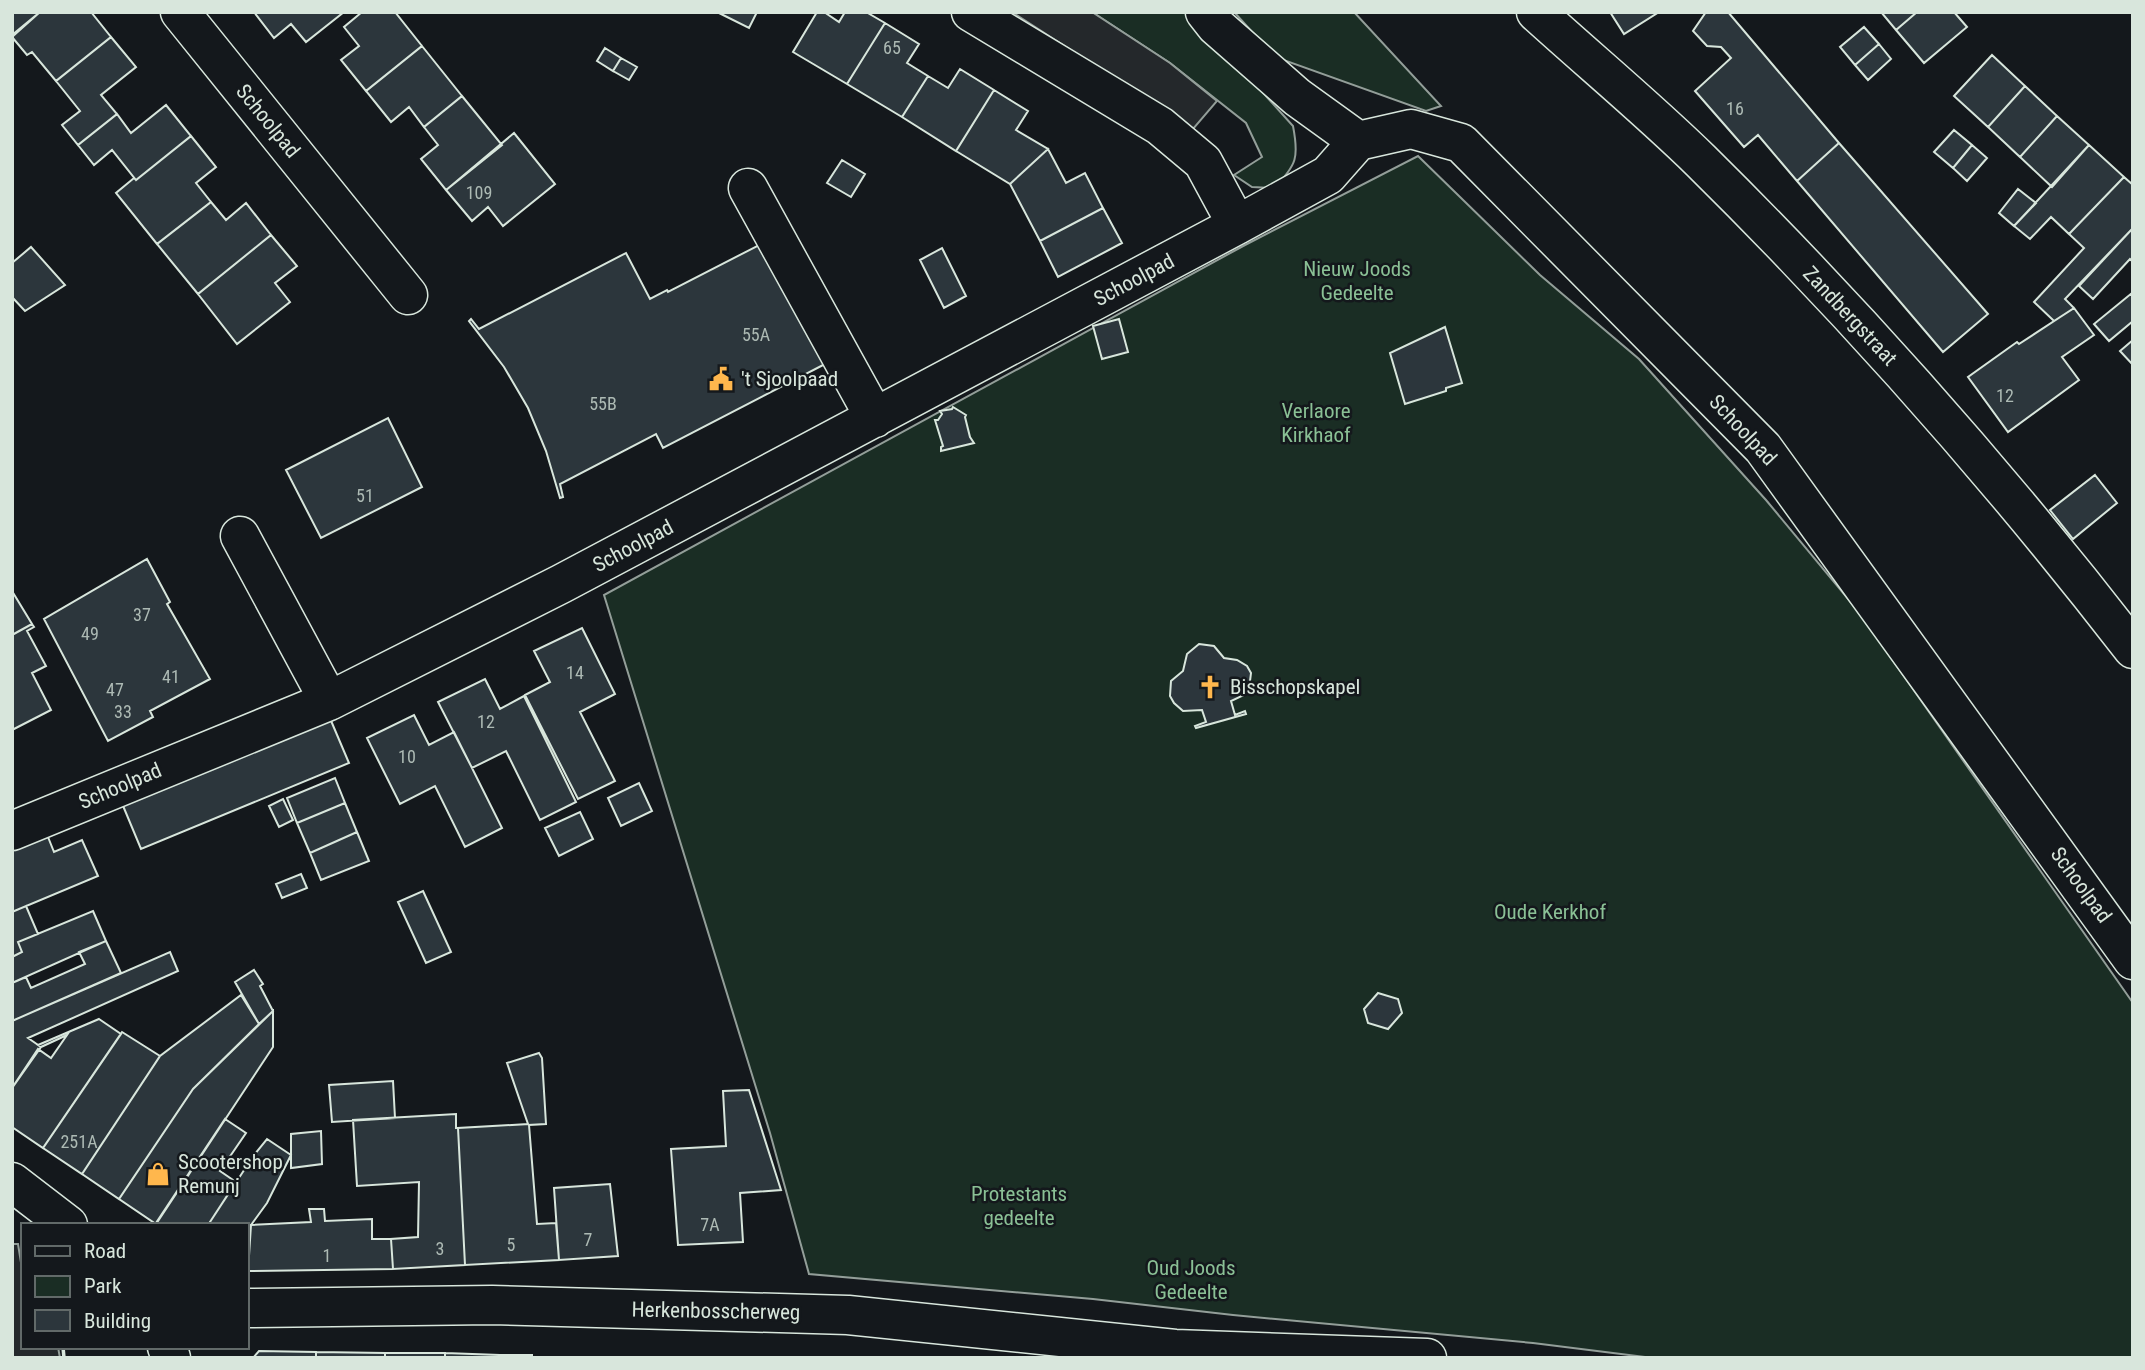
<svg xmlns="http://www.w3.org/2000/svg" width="2145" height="1370" font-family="'Roboto Condensed',sans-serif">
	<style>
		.green { fill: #1a2d24; stroke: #939e99; stroke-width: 2 }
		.parking { fill: #24282b; stroke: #939e99; stroke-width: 2 }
		.building { fill: #2c363c; stroke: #d8e6dc; stroke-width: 2 }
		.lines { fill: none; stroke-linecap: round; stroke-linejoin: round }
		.minor-casing { stroke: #d8e6dc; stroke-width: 41 }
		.tertiary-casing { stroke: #d8e6dc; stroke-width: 41 }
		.minor { stroke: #14181c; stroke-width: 38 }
		.tertiary { stroke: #14181c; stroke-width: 38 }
		.wall { stroke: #d8e6dc; stroke-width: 3.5 }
		.labels { text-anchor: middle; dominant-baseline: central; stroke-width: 5; stroke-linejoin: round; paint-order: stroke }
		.number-label { font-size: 18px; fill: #adbab4 }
		.street-label { font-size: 21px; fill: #d8e6dc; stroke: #14181c }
		.park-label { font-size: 21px; fill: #8ac095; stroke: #14181c }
		.poi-label { font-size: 21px; fill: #d8e6dc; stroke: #14181c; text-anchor: start }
	</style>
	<rect width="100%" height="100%" fill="#14181c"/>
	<path class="green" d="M1092,12H1190L1293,126C1299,157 1297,165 1274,188L1252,187L1234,175L1262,157L1246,123L1170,63Z
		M1234,12H1354L1441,106L1426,111L1275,57Z
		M1418,156L1540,275L1639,359L1766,500L1859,612L2133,1003V1358H1653L1533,1343L1233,1315L1093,1299L809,1274L770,1133L604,595L1245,245Z"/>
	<path class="parking" d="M1012,12H1092L1170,63L1217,101L1193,129Z
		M12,1244H18L23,1275V1347H58L60,1358H12Z"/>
	<path class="building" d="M12,12H40L12,35Z
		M40,12H91L111,37L56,81L32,52L27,55L12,37Z
		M254,12H344L306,42L291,24L274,38Z
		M362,12H395L422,46L366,91L341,60L359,46L344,27Z
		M717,12H757L749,28Z
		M817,12H824L839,22L845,12H866L885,23L847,84L793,52Z
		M1610,12H1659L1624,34Z
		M1706,12H1728L1839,143L1797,181L1758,135L1744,147L1695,91L1731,58L1721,47L1707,46L1693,31Z
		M1881,12H1917L1896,30Z
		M1917,12H1954L1967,27L1924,63L1896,30Z
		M885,23L919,44L907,63L928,76L902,117L847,84Z
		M1864,27L1879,44L1855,65L1840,47Z
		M111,37L136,67L101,95L117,114L78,145L62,125L80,111L56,81Z
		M1879,44L1891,59L1868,80L1855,65Z
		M422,46L462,96L424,127L409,107L391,122L366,91Z
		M605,48L621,58L613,71L597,61Z
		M1992,55L2025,86L1988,127L1954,96Z
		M621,58L637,67L629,80L613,71Z
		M960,69L994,90L956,151L902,117L928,76L948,88Z
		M2025,86L2057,116L2020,157L1988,127Z
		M994,90L1028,111L1016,130L1048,149L1010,184L956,151Z
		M462,96L502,145L446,190L421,159L438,145L424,127Z
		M166,105L191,136L136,180L112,150L94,165L78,145L117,114L131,133Z
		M2057,116L2089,145L2052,187L2020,157Z
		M1954,130L1972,145L1953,168L1934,152Z
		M514,133L555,184L503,226L488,207L472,221L446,190Z
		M191,136L216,167L196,183L211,202L157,244L116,193L134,178L136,180Z
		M1839,143L1988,314L1943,352L1797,181Z
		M1972,145L1987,158L1967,181L1953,168Z
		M2089,145L2124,177L2069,234L2051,217L2030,239L2014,226Z
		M1048,149L1066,183L1085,173L1103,208L1040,241L1010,184Z
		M842,160L865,174L851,197L827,183Z
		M2124,177L2133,185V228L2065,299L2074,308L2054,321L2034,302L2084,248L2069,234Z
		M2018,189L2036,203L2014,226L1999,213Z
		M211,202L226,220L246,203L271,235L198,294L157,244Z
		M1103,208L1122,243L1058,277L1040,241Z
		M2133,228V262L2130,259L2093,299L2079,286Z
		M271,235L297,266L275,283L290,302L237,344L198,294Z
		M765,242L827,363L663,448L656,434L560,484L563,497L560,498L546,451L528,408L504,367L469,321L471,319L479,329L626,253L650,299L667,290L668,292Z
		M31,247L65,285L25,311L12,297V263Z
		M942,248L966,296L944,308L920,260Z
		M2132,293L2133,321L2109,341L2094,324Z
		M2074,308L2094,335L2062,357L2079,380L2008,432L1968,377L2017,342L2019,344Z
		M1119,319L1128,352L1102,359L1093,326Z
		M1445,327L1462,383L1446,388V391L1405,404L1390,353Z
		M2133,340V365L2120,351Z
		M953,407L966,415L965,417L970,437L974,443L941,451V447L943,446L935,420H938L942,414L940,411L952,409Z
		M388,418L422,487L321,538L286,470Z
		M2095,475L2117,503L2073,539L2050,510Z
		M147,559L170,602L167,604L210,679L150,711L153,717L108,741L44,619Z
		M12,591L32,624L12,635Z
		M32,624L34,627L27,631L46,666L32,673L51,710L12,730V635Z
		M582,628L615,694L580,712L615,781L578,799L525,695L550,682L534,651Z
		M1199,644L1214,646L1224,658L1237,660L1247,666L1251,673L1249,689L1244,695L1231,701L1235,715L1245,711L1246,714L1196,728L1195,726L1206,722L1202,710L1183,711L1174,703L1170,696L1171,681L1183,671L1187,654Z
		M485,679L500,709L524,696L576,802L540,820L506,751L472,768L438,702Z
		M414,715L429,745L454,732L502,828L465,847L435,786L400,804L367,738Z
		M329,716L349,763L141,849L121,801Z
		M335,778L345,803L297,823L287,798Z
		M639,783L652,811L621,826L608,798Z
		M283,799L293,820L279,827L269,806Z
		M345,803L357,832L310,853L297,823Z
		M580,812L593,839L559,856L545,828Z
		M46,832L54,852L82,840L98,876L12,912V846Z
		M357,832L369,861L321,880L310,853Z
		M301,874L307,888L282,898L276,884Z
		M423,891L451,952L426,963L398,902Z
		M26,906L38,934L18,942L22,952L12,957V912Z
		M93,911L106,941L12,983V957L22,952L18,942Z
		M106,941L121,973L12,1021V983L26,977L31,988L85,964L79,952Z
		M170,952L178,971L28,1038L41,1047L12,1088V1021Z
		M254,970L263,984L260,986L273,1011L259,1024L235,982Z
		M1378,993L1398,999L1402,1013L1388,1029L1368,1023L1364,1009Z
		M241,995L259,1024L193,1089L119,1199L82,1174L160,1056Z
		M273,1011V1047L156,1224L119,1199L193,1089Z
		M99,1019L121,1034L43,1148L12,1127V1088L38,1049L51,1058L67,1035L41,1047L38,1045Z
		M122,1032L160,1056L82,1174L43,1148Z
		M539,1053L542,1058L546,1124L529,1125L537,1224L556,1223L559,1260L465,1265L458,1128L528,1124L507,1063Z
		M393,1081L395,1118L332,1122L329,1085Z
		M749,1090L781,1190L740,1193L743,1242L678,1245L671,1149L726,1146L723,1091Z
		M456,1114V1128H458L465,1265L393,1269L391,1239L418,1237L419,1182L357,1186L353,1120Z
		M225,1119L246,1133L220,1171L236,1182L208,1225H159L156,1223Z
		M321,1131L322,1164L291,1168V1134Z
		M267,1139L291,1155L267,1203L251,1225L248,1271L247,1225H208L254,1155Z
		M610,1184L618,1256L559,1260L554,1188Z
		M309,1209H324L325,1221L372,1219V1239H391L393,1269L248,1271L251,1225L311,1222Z
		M259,1351L316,1352V1358H253Z
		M316,1352L385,1353V1358H316Z
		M385,1353H445V1358H385Z
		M445,1353L499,1355V1358H445Z
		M499,1355H532V1358H499Z"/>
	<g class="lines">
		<g class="minor-casing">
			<path id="minor" d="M180,12L408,295
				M971,12L1160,126L1203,162L1237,225
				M1205,12L1216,26L1297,97L1358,141
				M1536,12C1591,62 1649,110 1701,161C1856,314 2000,477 2133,649
				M748,188L875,418
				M240,536L329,701
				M12,831L329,701L561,584L1237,225L1328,175L1358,141L1411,129L1461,143L1763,448L2133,960
				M247,1308L492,1305L848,1315L1175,1349L1427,1358"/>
		</g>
		<g class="tertiary-casing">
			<path id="tertiary" d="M12,1182L68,1225
				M167,1347L171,1358"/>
		</g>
		<use href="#minor" class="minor"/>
		<use href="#tertiary" class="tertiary"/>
		<path class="wall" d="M63,1347L64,1358"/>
	</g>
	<defs>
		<g id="civic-bare" transform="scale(1.89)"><path d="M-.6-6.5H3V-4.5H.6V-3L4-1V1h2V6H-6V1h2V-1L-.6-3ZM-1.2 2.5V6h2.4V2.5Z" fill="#ffb74d" stroke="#14181c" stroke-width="2.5" paint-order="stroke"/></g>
		<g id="church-bare" transform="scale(1.89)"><path d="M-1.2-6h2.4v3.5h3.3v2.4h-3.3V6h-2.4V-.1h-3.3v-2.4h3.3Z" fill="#ffb74d" stroke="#14181c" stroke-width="2.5" paint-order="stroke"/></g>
		<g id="shop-bare" transform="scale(1.89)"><path d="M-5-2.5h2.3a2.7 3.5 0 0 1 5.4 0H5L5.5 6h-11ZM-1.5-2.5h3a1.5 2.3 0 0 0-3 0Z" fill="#ffb74d" stroke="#14181c" stroke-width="2.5" paint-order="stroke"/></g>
	</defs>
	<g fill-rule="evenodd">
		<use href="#civic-bare" x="721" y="379"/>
		<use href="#church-bare" x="1210" y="687"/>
		<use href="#shop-bare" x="158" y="1174"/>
	</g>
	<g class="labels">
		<g class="number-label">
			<text x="892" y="47">65</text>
			<text x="1735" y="108">16</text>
			<text x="479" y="192">109</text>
			<text x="756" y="334">55A</text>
			<text x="2005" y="395">12</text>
			<text x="603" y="403">55B</text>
			<text x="365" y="495">51</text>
			<text x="142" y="614">37</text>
			<text x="90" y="633">49</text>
			<text x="575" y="672">14</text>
			<text x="171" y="676">41</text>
			<text x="115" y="689">47</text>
			<text x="123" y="711">33</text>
			<text x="486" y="721">12</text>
			<text x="407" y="756">10</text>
			<text x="79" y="1141">251A</text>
			<text x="710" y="1224">7A</text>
			<text x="588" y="1239">7</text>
			<text x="511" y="1244">5</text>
			<text x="440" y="1248">3</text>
			<text x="327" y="1255">1</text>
		</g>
		<g class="street-label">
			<text transform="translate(268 121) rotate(51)">Schoolpad</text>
			<text transform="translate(1134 280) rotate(-28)">Schoolpad</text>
			<text transform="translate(1850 316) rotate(47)">Zandbergstraat</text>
			<text transform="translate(1743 430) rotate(47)">Schoolpad</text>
			<text transform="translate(633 546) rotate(-28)">Schoolpad</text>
			<text transform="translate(120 786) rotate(-23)">Schoolpad</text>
			<text transform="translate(2081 885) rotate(54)">Schoolpad</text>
			<text transform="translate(716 1311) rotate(1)">Herkenbosscherweg</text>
		</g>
		<g class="park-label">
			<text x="1357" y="269">Nieuw Joods<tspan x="1357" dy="24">Gedeelte</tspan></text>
			<text x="1316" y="411">Verlaore<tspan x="1316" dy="24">Kirkhaof</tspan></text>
			<text x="1550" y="912">Oude Kerkhof</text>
			<text x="1019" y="1194">Protestants<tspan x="1019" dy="24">gedeelte</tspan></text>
			<text x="1191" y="1268">Oud Joods<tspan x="1191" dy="24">Gedeelte</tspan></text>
		</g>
		<g class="poi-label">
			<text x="741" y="379">'t Sjoolpaad</text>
			<text x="1230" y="687">Bisschopskapel</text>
			<text x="178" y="1162">Scootershop<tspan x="178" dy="24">Remunj</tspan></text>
		</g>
	</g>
	<rect width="2145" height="1370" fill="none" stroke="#d8e6dc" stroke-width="28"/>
	<rect x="21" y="1223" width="228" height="126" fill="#14181c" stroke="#626a69" stroke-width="2"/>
	<rect x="35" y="1246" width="35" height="10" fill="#14181c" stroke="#626a69" stroke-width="2"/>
	<text x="84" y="1258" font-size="21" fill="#d8e6dc">Road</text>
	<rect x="35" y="1276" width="35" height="21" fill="#1a2d24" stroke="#626a69" stroke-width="2"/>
	<text x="84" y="1293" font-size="21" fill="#d8e6dc">Park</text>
	<rect x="35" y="1310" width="35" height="21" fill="#2c363c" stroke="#626a69" stroke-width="2"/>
	<text x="84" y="1328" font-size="21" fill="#d8e6dc">Building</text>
</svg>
